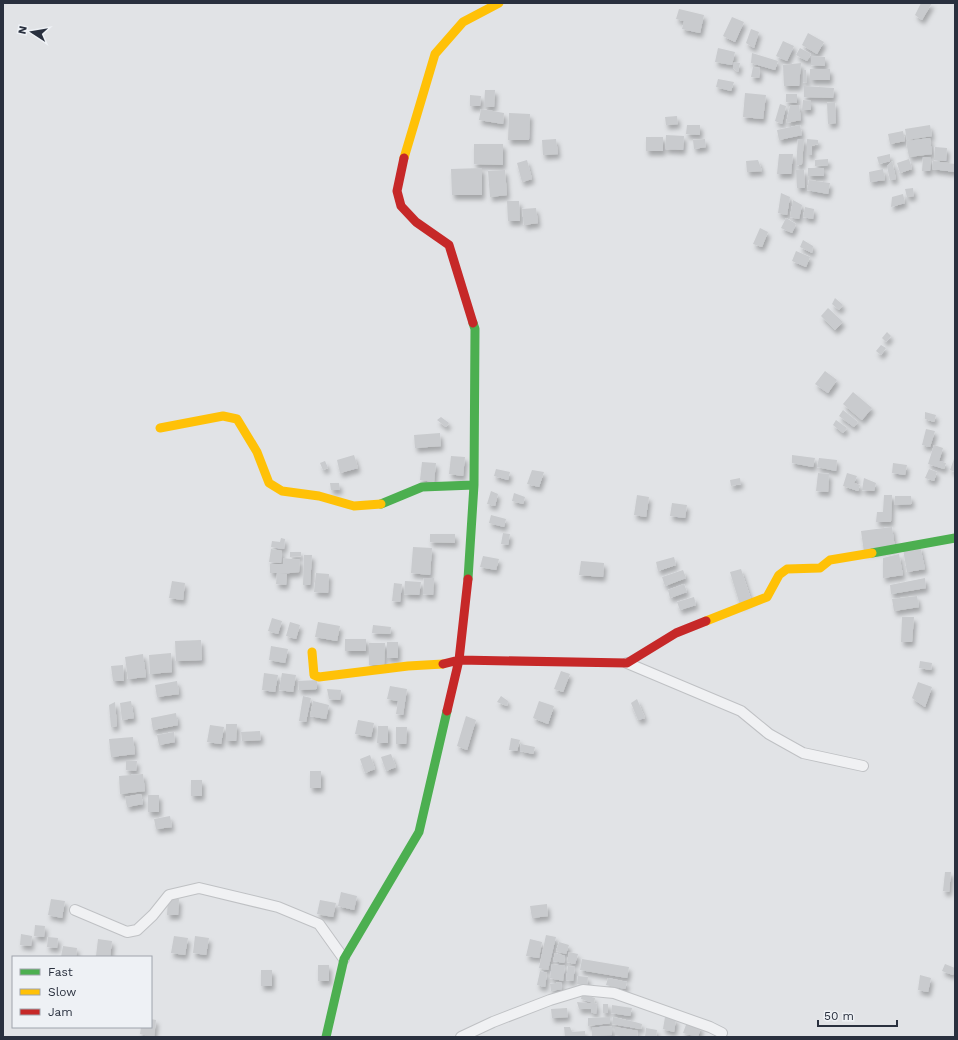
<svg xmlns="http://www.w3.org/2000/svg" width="958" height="1040" font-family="'Work Sans',sans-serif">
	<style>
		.building { fill: #c9cbce; filter: url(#shadow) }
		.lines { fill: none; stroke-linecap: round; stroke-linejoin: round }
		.street-casing { stroke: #bfc1c4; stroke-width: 12 }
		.street { stroke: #f0f1f3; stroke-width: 10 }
		.fast { stroke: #4caf50; stroke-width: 9 }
		.slow { stroke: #ffc107; stroke-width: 9 }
		.jam { stroke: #c62828; stroke-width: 9 }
	</style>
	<defs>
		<filter id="shadow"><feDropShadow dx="2.5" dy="4.5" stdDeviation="2" flood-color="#0004"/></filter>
	</defs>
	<rect width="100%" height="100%" fill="#e1e3e6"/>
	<path class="building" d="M921,3H932L922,20L915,15Z
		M679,9L704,15L700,33L682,29L684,21L676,19Z
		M732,17L744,22L735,42L723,36Z
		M751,29L759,32L754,48L746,43Z
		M808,33L824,42L817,54L802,45Z
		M783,41L794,46L787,61L776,56Z
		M718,48L735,52L732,65L715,62Z
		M800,48L811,54L807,61L796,55Z
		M752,53L778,61L775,70L751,63Z
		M811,56L825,57V66L811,65Z
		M734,62L740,63L738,72L733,68Z
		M801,63L799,86H784L783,65Z
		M753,67L760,68L759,78L751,77Z
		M810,69H830V80H810Z
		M803,70H806L807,83L803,82Z
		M718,79L734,82L731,91L716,87Z
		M804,86L834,88L833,98L804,97Z
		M485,90H495L494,107H484Z
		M745,93L766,95L763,119L743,117Z
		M786,94H797V103L786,102Z
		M470,95L481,96L480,106H470Z
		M803,100L811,101V110H802Z
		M835,102L836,123L828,124L827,103Z
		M780,104L786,106L782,124L775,121Z
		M799,105L801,120L786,123L790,106Z
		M481,109L504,113L503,124L479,120Z
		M509,113L530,114L529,140H508Z
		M677,116L678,124L666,125L665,117Z
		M687,125H700V135L686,134Z
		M800,125L802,135L779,140L777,130Z
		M930,125L932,136L907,140L905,129Z
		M903,131L905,141L890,144L888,134Z
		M666,135L684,136L683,150L665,149Z
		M646,137H663V151H646Z
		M930,138L932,154L909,157L906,141Z
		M556,139L558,154L543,155L542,140Z
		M705,139L706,147L694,149L693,140Z
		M798,139H804L802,164L796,166Z
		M807,139L818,140V144L812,146V155H807Z
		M474,144H503V165L474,164Z
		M935,147L947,148L946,161L934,160Z
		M779,154H793L791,174H777Z
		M890,154V161L879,164L877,157Z
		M923,157L931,158L930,171H922Z
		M828,159V165L815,166V160Z
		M909,159L912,169L900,173L897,163Z
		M527,160L532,179L522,182L517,163Z
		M758,160L762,171L747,172L746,161Z
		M892,161L896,179L890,180L887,166Z
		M933,161L955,164V172L932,169Z
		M482,168V195H452L451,169Z
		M808,168H824V176H808Z
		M883,169L885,180L870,182L869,172Z
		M505,170L507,195L490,197L488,171Z
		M796,170H804L805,188H797Z
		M809,180L830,183L828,194L807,190Z
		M913,188L914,196L907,197L905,189Z
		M781,193L790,197L787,215L778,213Z
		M903,194L905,203L891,207L892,197Z
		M793,200L802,205L799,219L790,217Z
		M507,201H519L520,221H508Z
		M805,207L814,209L813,219L803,217Z
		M536,208L538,223L524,225L522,209Z
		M786,218L796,224L792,233L781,228Z
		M760,228L768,232L762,247L753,244Z
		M803,240L813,246L812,253L800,247Z
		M796,251L810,257L806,267L792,261Z
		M835,298L843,305L839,310L832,304Z
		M828,308L843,322L835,330L821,316Z
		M887,332L891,336L886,342L882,338Z
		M881,345L886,348L881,355L876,351Z
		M825,371L837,380L828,393L815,384Z
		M853,392L872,408L862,420L843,404Z
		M843,410L858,422L854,427L839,416Z
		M925,412L936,415L934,422L925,419Z
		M441,417L449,423L446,427L437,420Z
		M836,420L847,428L843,433L833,425Z
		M926,429L935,431L930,447L922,445Z
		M440,433L441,446L415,448L414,435Z
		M934,445L943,448L939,461L946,463L944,469L928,464Z
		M354,455L358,468L340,473L337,460Z
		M792,455L815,458L813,467L792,463Z
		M451,456L465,457L463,476L449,474Z
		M819,458L837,460L836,471L817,467Z
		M954,459H955V472L950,470Z
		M325,461L328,468L323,470L320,463Z
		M422,462L436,463L434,482L420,480Z
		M893,463L907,465L905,475L892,473Z
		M496,469L510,472L508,480L494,476Z
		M929,469L937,472L934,481L925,478Z
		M532,470L544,472L539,487L527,484Z
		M818,473L829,474L828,492L816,491Z
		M847,473L857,476L854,483L860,485L858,491L843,486Z
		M740,478L741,484L731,486L730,480Z
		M864,478L876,483L874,491L862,490Z
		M330,483H339L340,490H331Z
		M491,491L498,494L495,506L487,504Z
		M514,493L525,497L523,504L512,501Z
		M637,495L649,497L646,517L634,515Z
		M884,495H892L891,522H876L877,512H883Z
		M895,496H911L912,504L894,505Z
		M672,503L687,505L685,518L670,516Z
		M491,515L506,519L504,527L489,523Z
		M892,527L895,548L864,552L861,531Z
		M503,533L510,534L508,545L501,544Z
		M430,534H455V543L430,542Z
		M281,538L285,539L284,549L271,547L272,541L280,542Z
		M920,546L925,569L907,572L903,549Z
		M413,547L432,548L430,575L411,573Z
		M271,549L282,551L281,563L269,562Z
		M290,552H301V556L290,557Z
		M899,554L903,575L883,578V558Z
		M304,555H312L310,585H303Z
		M483,556L499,559L496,570L480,567Z
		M674,557L676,565L658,571L656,562Z
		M283,558L300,560L299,572L280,574H287L286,585L276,584L277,573H270V564H283Z
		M581,561L604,563L603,577L579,575Z
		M741,569L751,599L740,605L730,572Z
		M683,570L686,578L665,586L662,577Z
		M316,573L329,574L328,593L314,592Z
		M424,578H434L433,595L423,594Z
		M925,578L926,588L891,594L890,585Z
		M172,581L185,583L183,600L169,598Z
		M405,581L421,582L419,595L404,594Z
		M394,583L402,584L400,602L392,601Z
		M684,584L687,592L670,598L668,590Z
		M917,596L919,607L894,611L892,599Z
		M694,597L696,605L680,610L677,602Z
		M902,617H914L912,642H901Z
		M272,618L282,621L278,634L268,631Z
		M290,622L300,625L296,639L286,636Z
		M318,622L340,626L337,641L315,637Z
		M373,625L391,627L390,634L372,633Z
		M345,639H366V651H345Z
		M201,640L202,660L176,661L175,641Z
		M387,642H398V658H387Z
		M369,643H385L384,665H369Z
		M271,646L288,649L285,663L269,660Z
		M171,653L172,672L150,674L149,655Z
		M143,654L146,677L128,679L125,657Z
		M920,661L932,663L931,670L919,668Z
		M123,665L124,681H113L111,666Z
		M561,671L570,674L563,692L554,689Z
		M264,673L278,675L275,692L262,690Z
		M282,673L296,675L293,692L279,690Z
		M317,680V689L299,690L298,681Z
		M177,681L179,694L157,697L155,685Z
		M918,682L932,687L925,707L912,698Z
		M390,686L407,689L403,715L396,714L398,701L387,699Z
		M327,689L341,690L340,700L329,699Z
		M303,696L311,698L306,722L299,721Z
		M501,696L508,701L507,706L497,702Z
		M637,699L645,718L638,720L631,703Z
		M131,701L134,718L122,720L120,703Z
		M313,701L329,705L326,719L310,716Z
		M539,701L554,706L548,724L533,718Z
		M115,702L117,726L111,727L109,705Z
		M176,713L178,725L153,730L151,718Z
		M466,716L476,720L467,750L457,746Z
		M358,720L374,723L371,737L355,734Z
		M226,724H237L236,741H226Z
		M210,725L224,727L221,744L207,742Z
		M378,726H388V743H377Z
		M396,727H407L406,744H396Z
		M260,731L261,740L242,741L241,732Z
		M174,732L175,742L159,745L157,735Z
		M133,737L135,754L111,757L109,739Z
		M511,738L520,740L517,751L509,750Z
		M521,744L535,747L533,754L520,751Z
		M391,754L396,767L386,771L381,757Z
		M370,755L375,769L365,773L360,759Z
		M126,760L137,761L136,771L126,770Z
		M310,771H321V788H310Z
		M143,774L145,791L120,794L119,776Z
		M191,780H202V796H191Z
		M141,794L143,804L127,807L125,797Z
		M148,795H159V812H148Z
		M170,816L172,827L156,829L154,819Z
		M945,872H951L949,892L943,891Z
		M341,892L357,896L354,910L338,906Z
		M168,898L179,899L178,915H167Z
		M51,899L65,901L62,918L48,915Z
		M320,900L336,903L333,917L317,914Z
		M547,904L548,916L532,918L530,906Z
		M35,925L45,926L44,937L34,936Z
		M21,934L32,936L31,946L20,945Z
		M546,935L556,937L548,970L539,968Z
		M174,936L188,938L185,955L171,953Z
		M195,936L209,938L206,955L193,953Z
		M48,937L58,938L57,948L47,947Z
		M98,939L112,941L110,957L96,956Z
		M530,939L542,942L539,958L526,956Z
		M559,942L569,945L566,954L556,951Z
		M63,946L77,948L76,957H61Z
		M569,952L578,954L575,964L567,962Z
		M555,953L565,956L564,963L553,961Z
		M582,959L629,967L627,978L580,970Z
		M552,964L565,966L563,981L550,978Z
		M945,964L955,968L953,975L942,971Z
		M318,965H329V981H318Z
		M568,966L575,967L573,981L566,980Z
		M261,970H272V986H261Z
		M540,971L547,973L545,987L537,985Z
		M920,975L931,978L928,992L918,990Z
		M578,976L588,977L587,985L577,984Z
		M608,978L627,982L625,989L606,985Z
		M561,982L562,989L551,991L550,984Z
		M582,994L595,998L594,1003L581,999Z
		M577,1002L597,1004L596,1014L591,1012V1009H579Z
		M603,1004H608V1013H603Z
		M612,1005L632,1008L630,1016L611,1013Z
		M567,1008L568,1017L552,1018L551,1009Z
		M610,1017V1023L588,1026V1018Z
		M613,1017L635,1022L642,1024L641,1029L612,1024Z
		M665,1017L676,1019L674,1032L663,1029Z
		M151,1019L156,1020L154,1037L140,1034L141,1027H151Z
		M687,1022L701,1027L698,1037L683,1033Z
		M607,1026L612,1027V1035L592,1036V1028Z
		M564,1027H570L572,1032L585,1031V1037H565Z
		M615,1027L638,1031L637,1037L615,1035Z
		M646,1028L657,1030L656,1037H645Z"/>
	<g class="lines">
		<g class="street-casing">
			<path id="street" d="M627,663L741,711L769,734L803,753L863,766
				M75,910L127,932L137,930L153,915L169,895L199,888L278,907L319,924L344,959
				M461,1037L493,1022L550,1000L583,990L614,993L710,1027L722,1033"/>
		</g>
		<use href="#street" class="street"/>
		<path class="fast" d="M381,504L422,487L474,485
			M872,553L955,538
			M468,579L474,485L475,329L473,323
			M326,1037L344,959L419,832L447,711"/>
		<path class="slow" d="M404,158L435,54L463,22L499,3
			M160,428L223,416L237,419L257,452L269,483L282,491L319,496L354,506L381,504
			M706,621L767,597L779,575L787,569L820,568L830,560L872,553
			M312,652L314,675L319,677L408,666L443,664"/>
		<path class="jam" d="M404,158L397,191L401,206L416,222L449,245L473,323
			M443,664L459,660L627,663L676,633L706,621
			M447,711L459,660L468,579"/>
	</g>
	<rect width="958" height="1040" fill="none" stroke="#29303e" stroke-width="8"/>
	<rect x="12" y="956" width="140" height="72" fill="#eef1f5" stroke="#9fa4ac"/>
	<rect x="20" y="969" width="20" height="6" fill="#4caf50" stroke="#9fa4ac"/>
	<text x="48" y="976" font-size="12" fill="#29303e">Fast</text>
	<rect x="20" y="989" width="20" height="6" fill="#ffc107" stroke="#9fa4ac"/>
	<text x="48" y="996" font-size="12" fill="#29303e">Slow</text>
	<rect x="20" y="1009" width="20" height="6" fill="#c62828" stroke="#9fa4ac"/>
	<text x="48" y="1016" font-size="12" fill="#29303e">Jam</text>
	<g transform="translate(32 32) rotate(282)" stroke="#eef1f5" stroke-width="3" paint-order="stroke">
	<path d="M0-3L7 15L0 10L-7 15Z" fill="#29303e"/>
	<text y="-6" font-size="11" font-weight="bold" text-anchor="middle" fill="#29303e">N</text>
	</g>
	<path d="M818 1020v6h79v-6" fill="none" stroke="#29303e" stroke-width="2"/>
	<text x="824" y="1020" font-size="12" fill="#29303e" stroke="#eef1f5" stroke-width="3" paint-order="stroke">50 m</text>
</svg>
